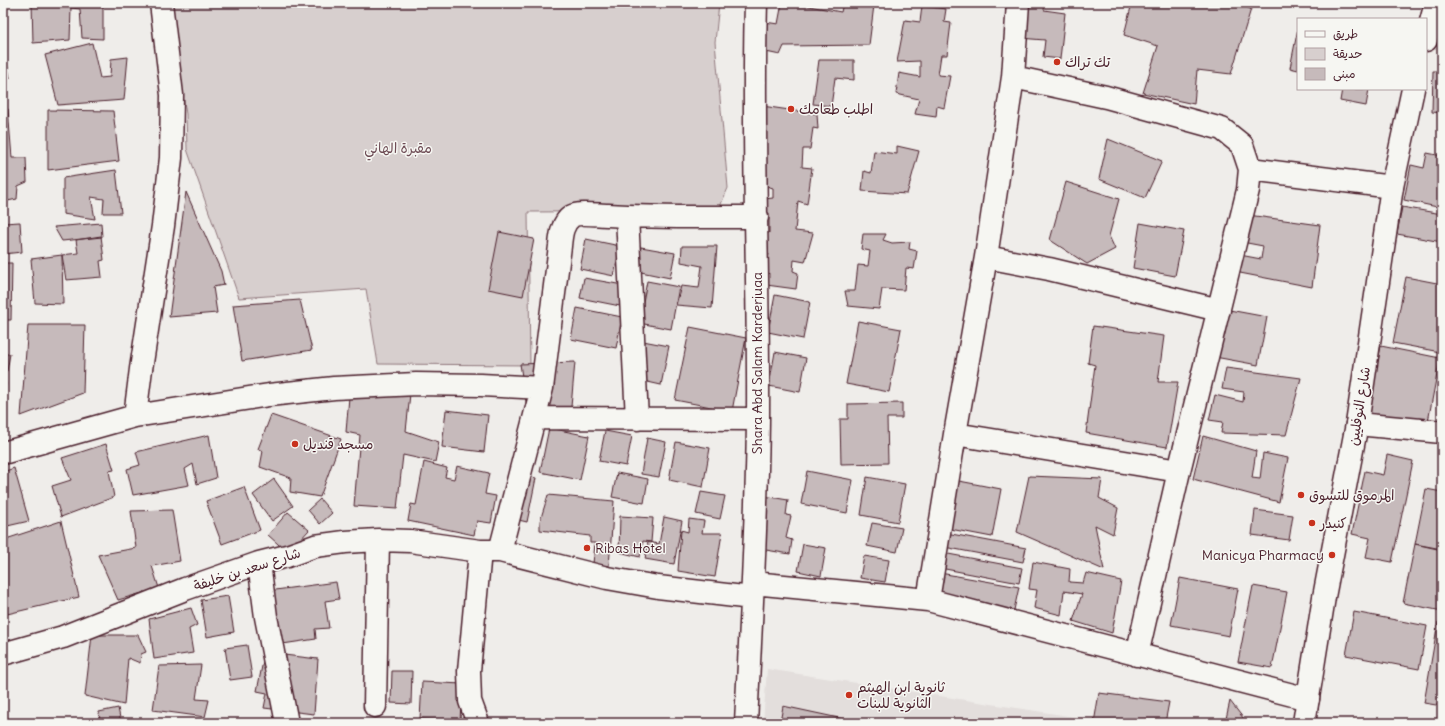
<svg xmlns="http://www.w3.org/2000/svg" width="1445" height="726" font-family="Delius,'Playpen Sans Arabic',sans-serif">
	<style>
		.built { fill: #e3dedc }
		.green { fill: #d7cfce; stroke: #90777c }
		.building { fill: #c6babb; stroke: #4a1f2b }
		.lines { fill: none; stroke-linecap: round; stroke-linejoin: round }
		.minor-casing { stroke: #4a1f2b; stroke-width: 25 }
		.major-casing { stroke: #4a1f2b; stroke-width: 25 }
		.minor { stroke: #f6f6f2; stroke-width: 22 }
		.major { stroke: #f6f6f2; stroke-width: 22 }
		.poi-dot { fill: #c8321e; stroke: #f6f6f2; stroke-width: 1.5 }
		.labels { text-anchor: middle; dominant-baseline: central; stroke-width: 3; stroke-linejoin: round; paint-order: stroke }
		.poi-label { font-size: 14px; fill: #4a1f2b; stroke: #f6f6f2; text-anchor: start }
		.park-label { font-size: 14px; fill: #6d4b54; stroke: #f6f6f2 }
		.street-label { font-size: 14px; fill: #4a1f2b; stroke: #f6f6f2 }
	</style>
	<rect width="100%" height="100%" fill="#efedea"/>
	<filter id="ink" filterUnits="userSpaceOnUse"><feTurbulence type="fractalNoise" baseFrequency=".025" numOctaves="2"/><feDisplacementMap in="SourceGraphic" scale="8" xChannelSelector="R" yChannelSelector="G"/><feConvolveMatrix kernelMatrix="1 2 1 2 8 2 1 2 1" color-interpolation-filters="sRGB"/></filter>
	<g filter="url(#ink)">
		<path class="built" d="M767,669L1100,721V723H763Z"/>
		<path class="green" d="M170,3H719L715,42L728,188L718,211L528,212L530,365L378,364L366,289L239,298L187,149L186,114L174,38Z"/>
		<path class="building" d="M32,3H103V39L82,38L80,9L71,8L70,40L33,43Z
			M782,3H793L841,12L843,3H863L874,5L869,45L784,46L780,55L757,50L759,21L778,24Z
			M1023,3H1045L1044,10L1065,13L1060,59L1043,57L1045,40L1019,38Z
			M1132,3H1235L1251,9L1231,74L1197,70L1194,104L1143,93L1158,46L1124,35Z
			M922,6L946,9L944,22L951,23L947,55H941L938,75L950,76L944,108L937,106L936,117L915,114L919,99L896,94L899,73L920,77V61L897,62L905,20L920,22Z
			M3,27H4L5,49H3Z
			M1298,28V70L1290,68Z
			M92,43L100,78L110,77L111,59L128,57L124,100L58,105L45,55Z
			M819,60H854V80L835,78L831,106L813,104Z
			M3,62L7,63L10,78H3Z
			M1433,71H1442V113L1432,112Z
			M1342,89H1369L1366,106L1340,101Z
			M762,106L817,114L818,129L813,128L810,149H803L802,167L812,168L807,204L798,201L795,231L813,233L805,262L794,260L793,271L798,273L796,289L759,284L766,268L769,254L760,250L762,233H769V213L762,211L764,199L773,198V188L760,184Z
			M3,109H8L12,158H26L27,182L18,186L17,199L3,202Z
			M48,110L113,111L119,161L48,170Z
			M1108,139L1162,161L1145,198L1099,179Z
			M897,146L919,151L907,194L862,191L864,171L871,173L874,151L897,154Z
			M1427,153L1442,156V208L1404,200L1411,165L1424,168Z
			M116,170L121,213H103L104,199L91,197L95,219L63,214V178Z
			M1066,182L1119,199L1109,236L1115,249L1087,264L1050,240Z
			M186,192L221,271L224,285L213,287L217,313L169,317Z
			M1402,207L1442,214V242L1397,234Z
			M1248,215L1320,225L1312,287L1240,273V255L1261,259L1263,246L1242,242Z
			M20,222L22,252L3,254V223Z
			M101,223L102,237L62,241L54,227Z
			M1140,223L1184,231L1175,276L1133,268Z
			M499,232L534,239L523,296L488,289Z
			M863,234H886L883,240L892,243L910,242L909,249L917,251L914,269L906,268L904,290L882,289L879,309L848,306L845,291H855L858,265L868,266L870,251L861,249Z
			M101,236L104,260L100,261L102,277L66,280L62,255L78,253L76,240Z
			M586,239L620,246L614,276L580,269Z
			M682,246H717L712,308L676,305L681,286L699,288L702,266L681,262Z
			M641,247L675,253L670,278L636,271Z
			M62,255L63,304L35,303L31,259Z
			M3,263H12L11,320H3Z
			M1406,277L1442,284V342L1440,352L1393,343Z
			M584,278L623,285L620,306L580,298Z
			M647,281L679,287L671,329L639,323Z
			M775,295L810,302L803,339L768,332Z
			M300,300L312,350L242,361L233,305Z
			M577,308L622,317L616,348L571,339Z
			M1224,309L1267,317L1258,365L1215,357Z
			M858,321L901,329L889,392L846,384Z
			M28,325H85L83,393L21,416Z
			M1093,326L1164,336L1158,382H1178L1167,447L1086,433L1095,365L1088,363Z
			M690,327L746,338L732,411L675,400Z
			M638,340L669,346L661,385L630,378Z
			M1381,346L1440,358L1427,427L1367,415Z
			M775,352L806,358L800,392L769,386Z
			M3,354H10L7,371L3,370Z
			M575,362L570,418L530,427L520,364Z
			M1226,368L1301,378L1286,435L1221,433L1223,422L1209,420L1215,395L1243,402L1244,392L1222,389Z
			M3,383H6L3,403Z
			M410,394L406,431L439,442L435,462L403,455L397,509L354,506L360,435L346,432L349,397Z
			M902,403V418H887L888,463L841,464L840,419H848V404Z
			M446,410L488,415L484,452L442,447Z
			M271,415L341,439L320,497L290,492L291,478L260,467L263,451L258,449Z
			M549,428L589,436L580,480L540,472Z
			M605,431L632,436L626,466L599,461Z
			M209,435L216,478L197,484L193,464L185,469L189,485L133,495L127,469L140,465L136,452Z
			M1203,436L1256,451L1252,478L1260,479L1263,453L1288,458L1279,502L1193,479Z
			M647,438L666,442L659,477L641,474Z
			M676,442L710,448L703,487L669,480Z
			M106,444L114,470L109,471L114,497L61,517L52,486L71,480L62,458Z
			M1387,455L1413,461L1392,562L1366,557L1370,538L1352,534L1365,471L1383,475Z
			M424,462L447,468L445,477L454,479L457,466L489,473L485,494L496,496L491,523L477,521L474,535L408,521L411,504L416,505Z
			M14,468L29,521L3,527V472Z
			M807,471L853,480L847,513L801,504Z
			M515,473L536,478L527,522L506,517Z
			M617,473L648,479L644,503L612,497Z
			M1029,476L1102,479L1099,498L1118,508L1113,534L1095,525L1104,570L1017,532Z
			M867,477L905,484L898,522L861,515Z
			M274,479L293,506L272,521L253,495Z
			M954,480L1001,489L992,537L945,528Z
			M244,487L260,530L222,544L206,501Z
			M1426,489L1442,492V549L1415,544Z
			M701,492L725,496L720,519L696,514Z
			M752,494L788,500L786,515L791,516L786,538L792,540L790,554L748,547Z
			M548,495L614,501L609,566L593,564L595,543H590V536L540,530V521Z
			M320,499L332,513L320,524L308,510Z
			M172,510L180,561L152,566L159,588L118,600L98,555L136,548L131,511Z
			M1255,510L1293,515L1289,540L1252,535Z
			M288,512L309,530L288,553L268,535Z
			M620,516L653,518L651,542L643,541L640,557L619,552Z
			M664,517L682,521L674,564L645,559L648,542L659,544Z
			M689,519L704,521L702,533H722L715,577L678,571L681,530L688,532Z
			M61,521L79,597L3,615V540Z
			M872,523L902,528L897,552L867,546Z
			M946,533L1026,548L1023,562L944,547Z
			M803,544L826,548L821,576L798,571Z
			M1415,544L1442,550V611L1403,603Z
			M943,553L1022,568L1019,583L940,568Z
			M864,556L889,560L885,582L860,578Z
			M1033,562L1070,569L1069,582L1083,583L1086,573L1121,581L1112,633L1073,621L1082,594L1064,591L1061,615L1034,608L1037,590L1029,589Z
			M940,573L1019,587L1014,610L936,596Z
			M1180,578L1238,589L1229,636L1171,625Z
			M336,582L339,599L325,601L329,628L315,629L316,639L276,645L268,591Z
			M1253,586L1287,592L1272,668L1238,662Z
			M228,596L234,632L207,637L201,600Z
			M191,608L197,625L189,629L193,653L154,659L149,619Z
			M1354,612L1427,626L1419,669L1346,655Z
			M1438,622L1442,623V706L1424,703Z
			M92,635H138L146,652L141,654L140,663L128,658L124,705L85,696Z
			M247,645L252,677L230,680L225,648Z
			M284,655L318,659L314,714L264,708L267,693L257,691L263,661L283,664Z
			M201,665L196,699L209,700L205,717L153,710L159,666Z
			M392,671H412L411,704L391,703Z
			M422,682L462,684L460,721L420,719Z
			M1099,693L1169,702L1165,723H1094Z
			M1230,701L1247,723H1225Z
			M783,706L862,723H780Z
			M118,708L121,723H100L99,712Z"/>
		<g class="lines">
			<g class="minor-casing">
				<path id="minor" d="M1013,77L1106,97L1222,129L1242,145L1250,169L1248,190L1179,471L1137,655
					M1250,169L1392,187
					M627,216L637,419
					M986,257L1049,269L1219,310
					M135,416L141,369L163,226L171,158L172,95L161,3
					M535,418L758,419
					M1357,424L1442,432
					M955,434L1179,471
					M3,453L135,416L269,395L334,388L416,384L481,385L542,388
					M500,551L542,388L560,246C561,235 562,223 572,216C579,212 599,215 608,215C658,218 707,217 757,217
					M259,563L266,617L287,723
					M753,583L928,600L1308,699
					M928,600L955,434L986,257L1013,77L1018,3
					M3,654L63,637L185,589L259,563L287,556L315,546L345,542L378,540L410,541L480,551H500L607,578L658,587L752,598
					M375,706L378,540
					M478,723L470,701L469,671L480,551
					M746,723C751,622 757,521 758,419C759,280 752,142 756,3"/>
			</g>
			<g class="major-casing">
				<path id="major" d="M1426,40L1436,3
					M1304,723L1324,597L1357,424L1392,187L1413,89"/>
			</g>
			<use href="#minor" class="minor"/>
			<use href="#major" class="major"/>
		</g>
	</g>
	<g class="poi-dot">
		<circle cx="1057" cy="62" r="4"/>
		<circle cx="791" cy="109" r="4"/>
		<circle cx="295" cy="444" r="4"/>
		<circle cx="1301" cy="495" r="4"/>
		<circle cx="1312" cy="523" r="4"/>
		<circle cx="587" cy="548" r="4"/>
		<circle cx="1332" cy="555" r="4"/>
		<circle cx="849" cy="695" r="4"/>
	</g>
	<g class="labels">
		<g class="poi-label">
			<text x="1065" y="62">تك تراك</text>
			<text x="799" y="109">اطلب طعامك</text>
			<text x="303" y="444">مسجد قنديل</text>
			<text x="1309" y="495">المرموق للتسوق</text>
			<text x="1320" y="523">كنيدر</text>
			<text x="595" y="548">Ribas Hotel</text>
			<text x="1324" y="555" text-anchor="end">Manicya Pharmacy</text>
			<text x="857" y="687">ثانوية ابن الهيثم<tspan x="857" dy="16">الثانوية للبنات</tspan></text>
		</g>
		<g class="park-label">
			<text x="398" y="148">مقبرة الهاني</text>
		</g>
		<g class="street-label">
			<text transform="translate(757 363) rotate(-90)">Shara Abd Salam Karderjuaa</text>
			<text transform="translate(1359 406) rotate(-81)">شارع النوفليين</text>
			<text transform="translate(247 569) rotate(-18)">شارع سعد بن خليفة</text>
		</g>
	</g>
	<rect width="1445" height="726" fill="none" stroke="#f6f6f2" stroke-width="16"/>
	<rect x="8" y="8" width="1429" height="710" fill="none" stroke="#4a1f2b" stroke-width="1.5" filter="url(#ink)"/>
	<rect x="1297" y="18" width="130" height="72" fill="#f6f6f2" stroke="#b1a0a2"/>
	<rect x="1305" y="31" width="20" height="6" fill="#f6f6f2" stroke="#b1a0a2"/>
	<text x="1333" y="38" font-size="12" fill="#4a1f2b">طريق</text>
	<rect x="1305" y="48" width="20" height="12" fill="#d7cfce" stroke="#b1a0a2"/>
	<text x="1333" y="58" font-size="12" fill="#4a1f2b">حديقة</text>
	<rect x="1305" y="68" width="20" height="12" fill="#c6babb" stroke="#b1a0a2"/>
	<text x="1333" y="78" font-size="12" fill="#4a1f2b">مبنى</text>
</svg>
